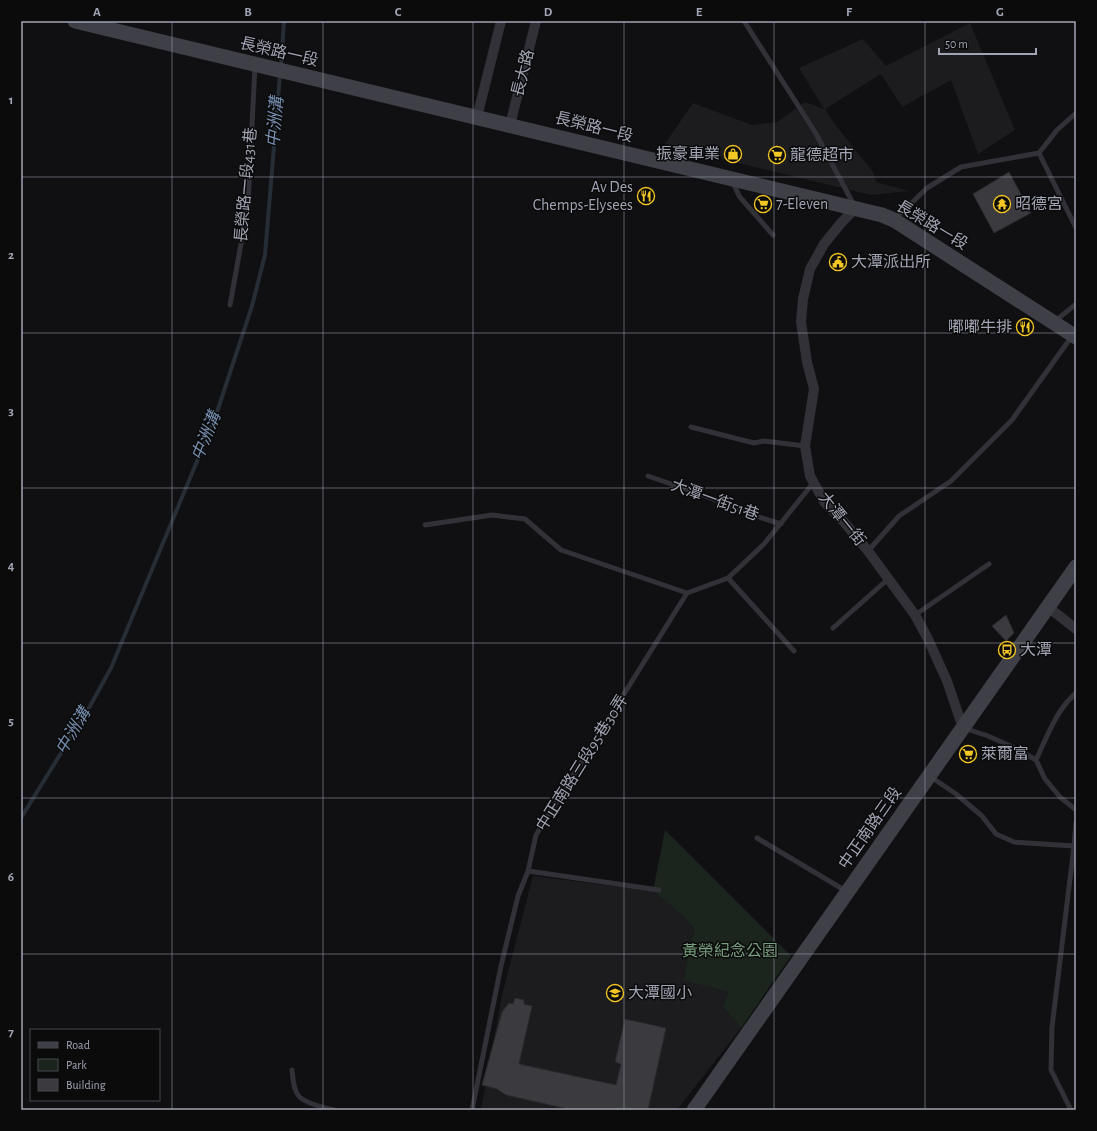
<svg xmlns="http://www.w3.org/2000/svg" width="1097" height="1131" font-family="'Alegreya Sans','Noto Sans TC',sans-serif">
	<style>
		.built { fill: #1c1c1e }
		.green { fill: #1c241e }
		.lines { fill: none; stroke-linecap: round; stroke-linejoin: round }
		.stream { stroke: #272d35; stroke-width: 4 }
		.building { fill: #3a3a3f; stroke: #2a2a2e }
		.lane { stroke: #313137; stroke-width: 5 }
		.street { stroke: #313137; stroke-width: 10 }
		.secondary { stroke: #3f4047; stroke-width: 15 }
		.grid { fill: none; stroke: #a1a4b3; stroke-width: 1; stroke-opacity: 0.55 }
		.labels { text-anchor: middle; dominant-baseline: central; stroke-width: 3; stroke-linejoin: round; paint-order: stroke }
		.street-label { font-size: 16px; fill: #a1a4b3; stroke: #0b0b0c }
		.poi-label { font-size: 16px; fill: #a1a4b3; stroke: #0b0b0c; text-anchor: start }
		.park-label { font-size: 16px; fill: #779e7e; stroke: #0b0b0c }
		.water-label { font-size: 17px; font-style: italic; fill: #768eaf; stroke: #0b0b0c }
		.neatline { fill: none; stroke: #a1a4b3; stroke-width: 1.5 }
		.grid-label { font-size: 13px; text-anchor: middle; font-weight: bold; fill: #a1a4b3 }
	</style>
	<rect width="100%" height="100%" fill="#101012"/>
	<path class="built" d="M970,23L1015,130L978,154L951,80L902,107L881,74L825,109L834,123L873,172L876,182L909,191L871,195L664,145L693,103L752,125L777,122L805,102L824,109L799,68L863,39L886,66Z
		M533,876L653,891L683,916L694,929L683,979L728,992L723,1007L741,1028L677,1110H481L502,995Z"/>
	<path class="green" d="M665,830L791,956L741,1028L723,1007L728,992L683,980L694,929L683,916L653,891Z"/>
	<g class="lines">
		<path class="stream" d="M281,67L284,21
			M21,818L90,706L111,668L215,418L252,306L265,255L280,74"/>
	</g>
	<path class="building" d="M1009,172L1031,213L994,233L973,194Z
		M1006,615L1014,633L1006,641L992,626Z
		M515,998L524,1000V1004L532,1006L519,1064L616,1085L621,1064L615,1062L625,1019L666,1028L648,1110H572L506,1095L497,1089L482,1085L502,1012L509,1003L513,1004Z"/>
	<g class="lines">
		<path class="lane" d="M744,21L815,132L854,205
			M1039,153L1076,228
			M733,182L739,196L773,235
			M896,218L927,188L961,167L1039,153L1057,130L1076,113
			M230,305L248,205L255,66
			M1054,322L1076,304
			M691,427L754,443L764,441L805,446
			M648,476L703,495L762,518L781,524
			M425,525L492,515L525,519L561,550L687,593
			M868,551L899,516L951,481L1012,420L1072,336
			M728,578L794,651
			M687,593L728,578L764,544L814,482
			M915,615L989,564
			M833,628L888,579
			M964,728L988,736L1015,748L1036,760L1045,779L1060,797L1076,810
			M1036,760C1047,737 1056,710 1076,693
			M931,777L956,794L982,816L996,834L1014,842L1074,846L1052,1027L1051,1070L1071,1110
			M757,838L846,891
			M1074,846L1076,822
			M528,871L659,890
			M292,1070C293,1078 293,1089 298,1095C303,1103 325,1108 334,1110
			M472,1110L501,966L518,896L528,871L536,835L687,593"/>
		<path class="street" d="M477,117L501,21
			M510,125L536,21
			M856,208L841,223L824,244L810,269L803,299L801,322L807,362L814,389L805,446L810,476L825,503L844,522L868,551L915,615L928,639L947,681L963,728
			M1048,607L1076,629"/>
		<path class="secondary" d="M75,21L882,215L894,220L1076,337
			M694,1110L1076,567"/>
	</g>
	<path class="grid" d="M172,21V1110M323,21V1110M473,21V1110M624,21V1110M774,21V1110M925,21V1110M21,177H1076M21,333H1076M21,488H1076M21,643H1076M21,798H1076M21,954H1076"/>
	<defs>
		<g id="shop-ring" transform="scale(0.9)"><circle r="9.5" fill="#0b0b0c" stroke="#f4c725" stroke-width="1.5"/><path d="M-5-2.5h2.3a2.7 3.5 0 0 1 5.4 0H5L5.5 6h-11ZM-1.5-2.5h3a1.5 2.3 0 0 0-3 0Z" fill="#f4c725"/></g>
		<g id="supermarket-ring" transform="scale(0.9)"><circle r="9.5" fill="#0b0b0c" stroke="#f4c725" stroke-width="1.5"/><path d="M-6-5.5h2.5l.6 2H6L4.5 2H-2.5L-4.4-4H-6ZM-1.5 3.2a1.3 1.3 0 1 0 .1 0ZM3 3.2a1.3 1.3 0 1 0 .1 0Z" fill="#f4c725"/></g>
		<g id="restaurant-ring" transform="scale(0.9)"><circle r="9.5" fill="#0b0b0c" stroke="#f4c725" stroke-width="1.5"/><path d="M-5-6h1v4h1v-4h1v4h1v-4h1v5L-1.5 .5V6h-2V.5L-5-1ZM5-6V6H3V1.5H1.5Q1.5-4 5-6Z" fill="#f4c725"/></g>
		<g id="temple-ring" transform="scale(0.9)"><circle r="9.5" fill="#0b0b0c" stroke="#f4c725" stroke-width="1.5"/><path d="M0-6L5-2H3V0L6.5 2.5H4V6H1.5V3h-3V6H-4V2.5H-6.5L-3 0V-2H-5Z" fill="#f4c725"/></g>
		<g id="civic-ring" transform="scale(0.9)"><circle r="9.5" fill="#0b0b0c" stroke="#f4c725" stroke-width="1.5"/><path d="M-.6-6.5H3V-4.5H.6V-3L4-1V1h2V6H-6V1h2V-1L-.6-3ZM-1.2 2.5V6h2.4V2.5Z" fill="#f4c725"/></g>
		<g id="bus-ring" transform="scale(0.9)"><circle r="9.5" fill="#0b0b0c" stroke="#f4c725" stroke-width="1.5"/><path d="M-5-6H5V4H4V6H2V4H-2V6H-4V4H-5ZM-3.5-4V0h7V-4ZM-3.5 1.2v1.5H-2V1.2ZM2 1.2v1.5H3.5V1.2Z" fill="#f4c725"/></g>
		<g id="school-ring" transform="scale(0.9)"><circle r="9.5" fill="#0b0b0c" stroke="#f4c725" stroke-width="1.5"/><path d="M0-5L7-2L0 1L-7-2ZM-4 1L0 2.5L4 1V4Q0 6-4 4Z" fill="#f4c725"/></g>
	</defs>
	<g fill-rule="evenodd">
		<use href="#shop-ring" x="733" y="154"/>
		<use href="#supermarket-ring" x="777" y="155"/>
		<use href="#restaurant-ring" x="646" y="196"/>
		<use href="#supermarket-ring" x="763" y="204"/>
		<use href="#temple-ring" x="1002" y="204"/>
		<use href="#civic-ring" x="838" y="262"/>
		<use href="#restaurant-ring" x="1025" y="327"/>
		<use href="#bus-ring" x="1007" y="650"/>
		<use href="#supermarket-ring" x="968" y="754"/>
		<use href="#school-ring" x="615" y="993"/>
	</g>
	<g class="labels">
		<g class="street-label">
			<text transform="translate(279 52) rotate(13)">長榮路一段</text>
			<text transform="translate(523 73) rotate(-76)">長大路</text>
			<text transform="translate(594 127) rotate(14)">長榮路一段</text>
			<text transform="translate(246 185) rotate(-85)">長榮路一段431巷</text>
			<text transform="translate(932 225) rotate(31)">長榮路一段</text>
			<text transform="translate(715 500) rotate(20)">大潭一街51巷</text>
			<text transform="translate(842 519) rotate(51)">大潭一街</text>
			<text transform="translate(582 763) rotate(-58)">中正南路三段95巷30弄</text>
			<text transform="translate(870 828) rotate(-55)">中正南路三段</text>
		</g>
		<g class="poi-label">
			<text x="720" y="154" text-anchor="end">振豪車業</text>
			<text x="790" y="155">龍德超市</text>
			<text x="633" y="187" text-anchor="end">Av Des<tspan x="633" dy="18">Chemps-Elysees</tspan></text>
			<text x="776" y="204">7-Eleven</text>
			<text x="1015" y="204">昭德宮</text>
			<text x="851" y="262">大潭派出所</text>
			<text x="1012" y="327" text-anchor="end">嘟嘟牛排</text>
			<text x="1020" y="650">大潭</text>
			<text x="981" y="754">萊爾富</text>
			<text x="628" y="993">大潭國小</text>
		</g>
		<g class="park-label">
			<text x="730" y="951">黃榮紀念公園</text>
		</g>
		<g class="water-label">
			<text transform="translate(275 122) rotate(-85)">中洲溝</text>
			<text transform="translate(206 436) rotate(-68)">中洲溝</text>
			<text transform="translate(73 731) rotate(-59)">中洲溝</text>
		</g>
	</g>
	<rect width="1097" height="1131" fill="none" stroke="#0b0b0c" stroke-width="44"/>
	<rect x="30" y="1029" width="130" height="72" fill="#0b0b0c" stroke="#47484f"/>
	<rect x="38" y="1042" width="20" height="6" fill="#3f4047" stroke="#47484f"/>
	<text x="66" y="1049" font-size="12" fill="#a1a4b3">Road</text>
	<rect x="38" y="1059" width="20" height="12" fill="#1c241e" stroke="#47484f"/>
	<text x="66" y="1069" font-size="12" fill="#a1a4b3">Park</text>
	<rect x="38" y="1079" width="20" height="12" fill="#3a3a3f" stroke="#47484f"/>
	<text x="66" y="1089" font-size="12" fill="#a1a4b3">Building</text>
	<path d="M939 48v6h97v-6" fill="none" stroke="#a1a4b3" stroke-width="2"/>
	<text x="945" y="48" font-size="12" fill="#a1a4b3" stroke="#0b0b0c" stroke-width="3" paint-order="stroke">50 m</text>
	<rect x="22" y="22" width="1053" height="1087" class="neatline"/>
	<g class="grid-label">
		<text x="97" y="16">A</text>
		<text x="248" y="16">B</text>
		<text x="398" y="16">C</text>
		<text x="548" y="16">D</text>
		<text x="699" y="16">E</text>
		<text x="849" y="16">F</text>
		<text x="1000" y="16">G</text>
		<text x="11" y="104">1</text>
		<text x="11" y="259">2</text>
		<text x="11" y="415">3</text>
		<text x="11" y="570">4</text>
		<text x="11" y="725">5</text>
		<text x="11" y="881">6</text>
		<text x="11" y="1036">7</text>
	</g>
</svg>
